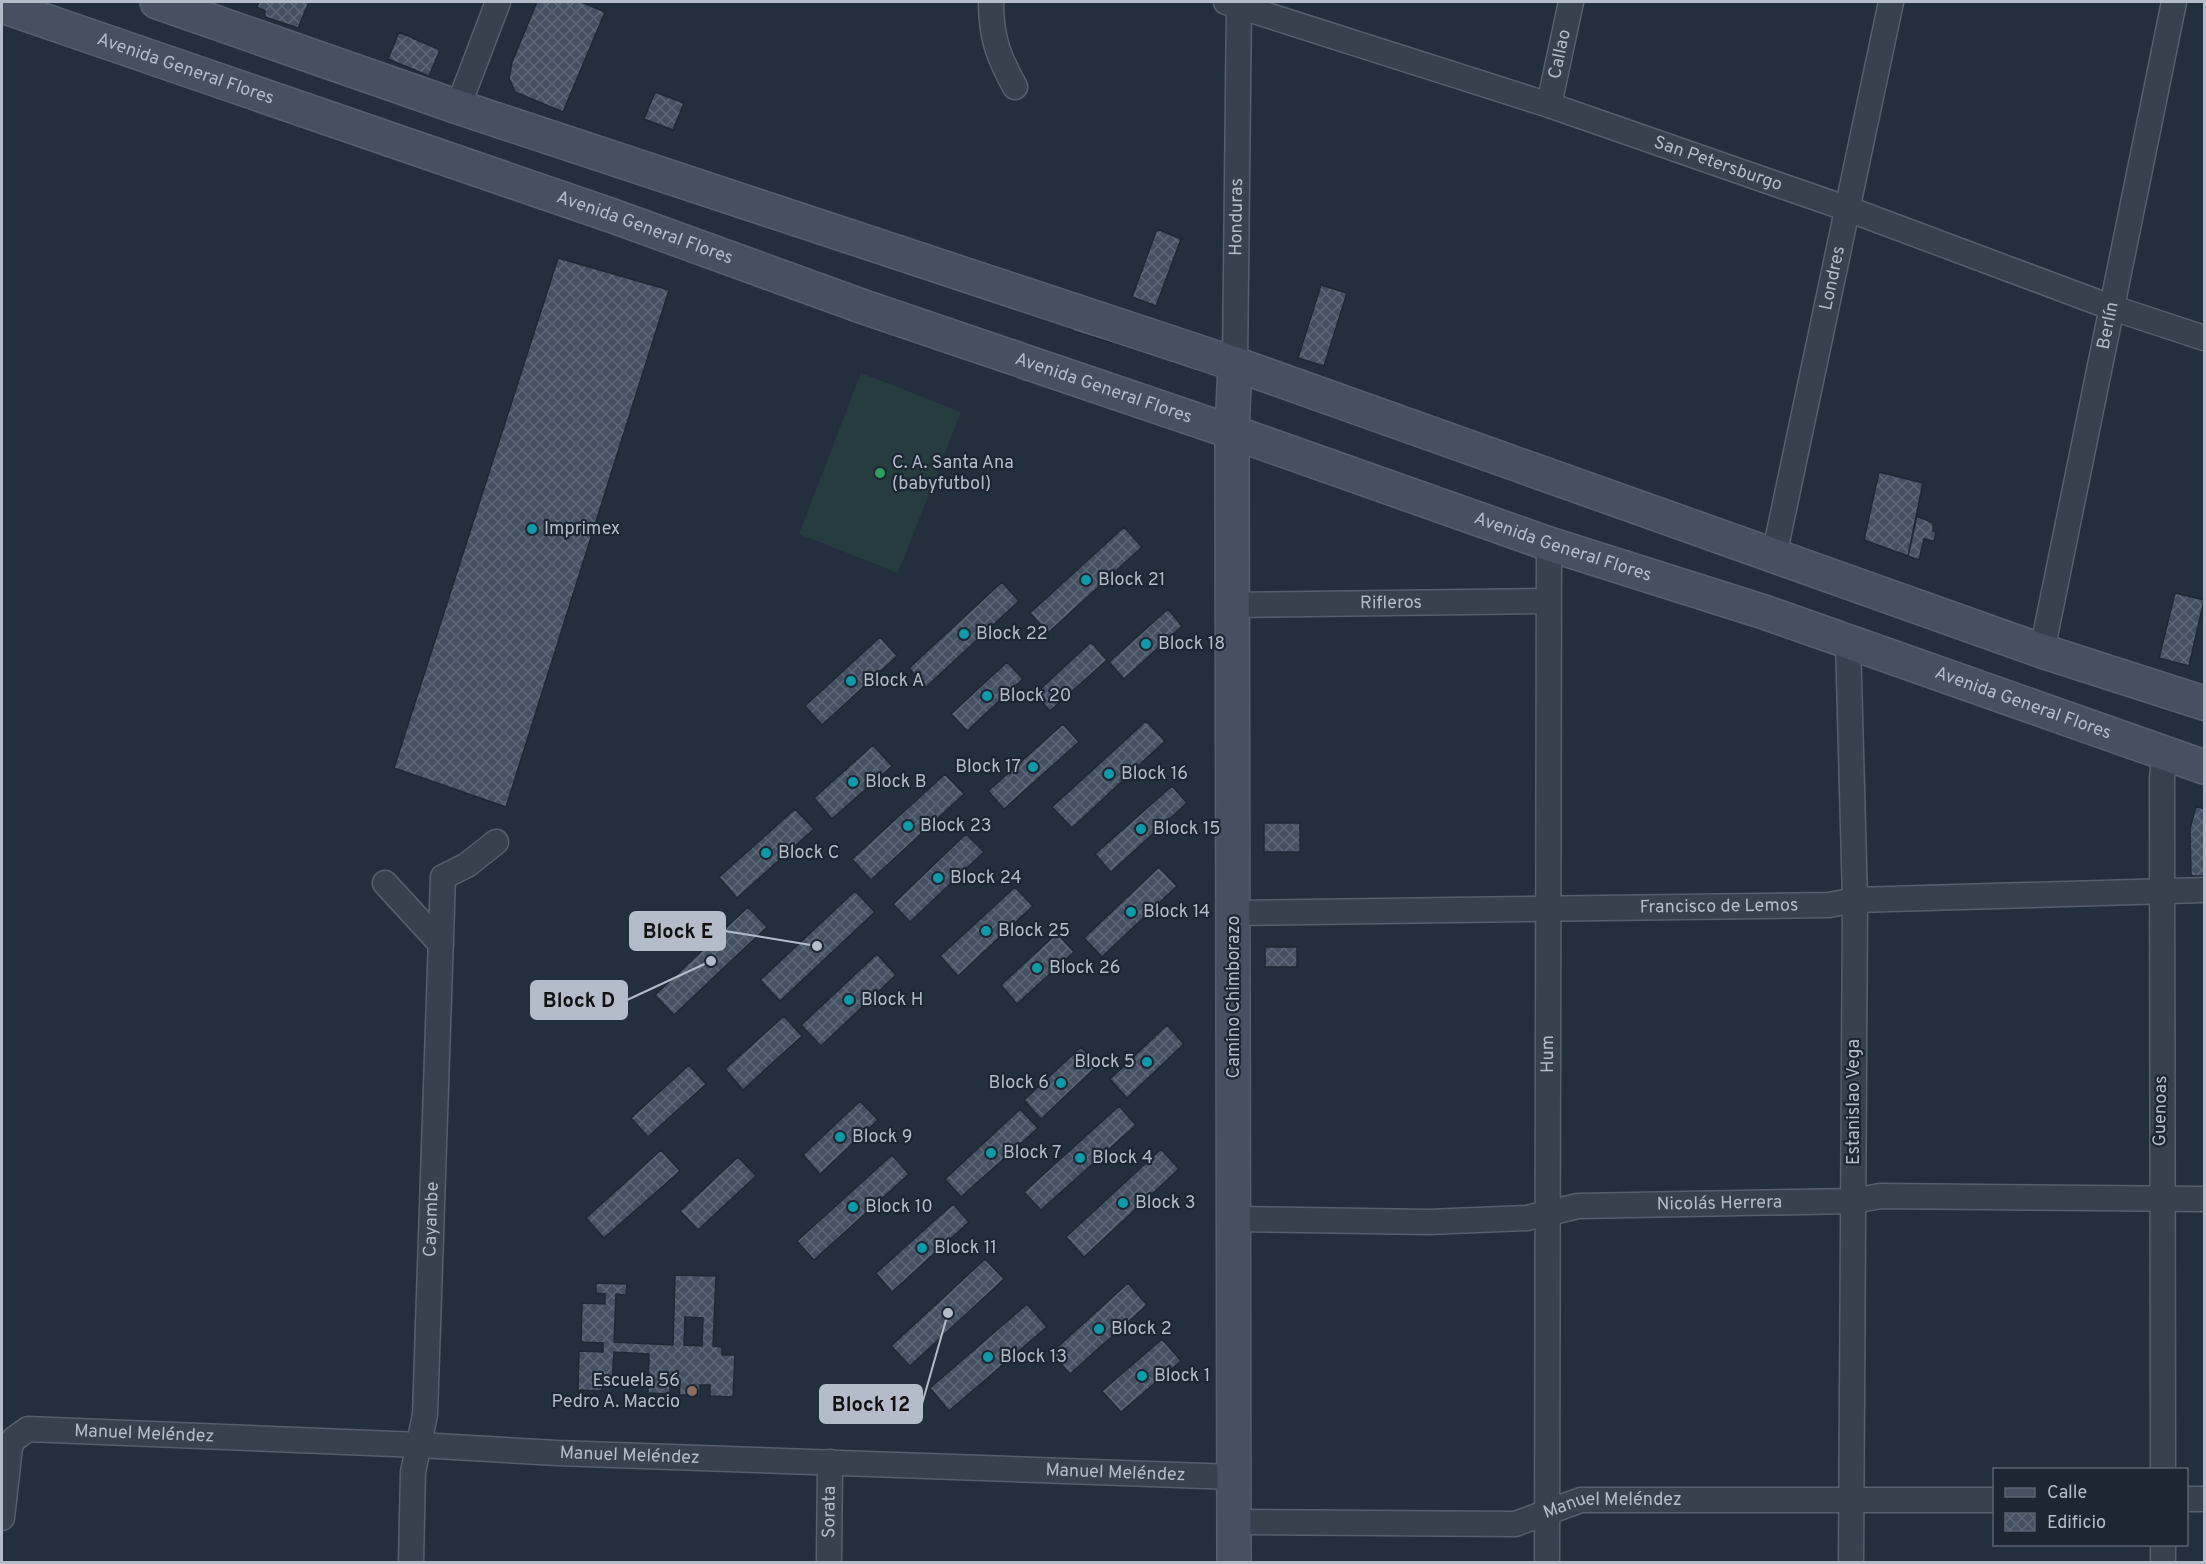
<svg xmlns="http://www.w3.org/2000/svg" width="2206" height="1564" font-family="Overpass,sans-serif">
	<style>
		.grass { fill: #263c3f }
		.building { fill: url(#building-cross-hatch); stroke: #1f2835; stroke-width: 1.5; fill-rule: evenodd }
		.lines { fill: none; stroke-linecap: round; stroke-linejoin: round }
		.street-casing { stroke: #565f6c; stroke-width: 27 }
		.secondary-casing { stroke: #565f6c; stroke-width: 36 }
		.street { stroke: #38414e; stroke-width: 24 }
		.secondary { stroke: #465061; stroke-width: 33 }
		.leisure-dot { fill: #2e9e5b; stroke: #1d2633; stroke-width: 2 }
		.culture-dot { fill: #0f9aa8; stroke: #1d2633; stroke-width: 2 }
		.education-dot { fill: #8d6e63; stroke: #1d2633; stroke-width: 2 }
		.labels { text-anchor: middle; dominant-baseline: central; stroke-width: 4.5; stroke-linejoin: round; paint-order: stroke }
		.street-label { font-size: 18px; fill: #b4bcc9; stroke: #1d2633 }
		.poi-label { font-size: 18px; fill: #b4bcc9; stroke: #1d2633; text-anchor: start }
		.leader { fill: none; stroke: #b4bcc9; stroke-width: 2 }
		.callout-dot { fill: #b4bcc9; stroke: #1d2633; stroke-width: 2 }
		.callout { fill: #b4bcc9; stroke: #b4bcc9; stroke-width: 2 }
		.callout-label { font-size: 20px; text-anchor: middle; font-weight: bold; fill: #111 }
	</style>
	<defs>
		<pattern id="building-cross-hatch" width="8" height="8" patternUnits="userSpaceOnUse" patternTransform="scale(1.5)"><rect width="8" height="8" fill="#455162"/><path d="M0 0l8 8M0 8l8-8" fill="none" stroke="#5d6877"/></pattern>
	</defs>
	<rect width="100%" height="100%" fill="#242f3e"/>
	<path class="grass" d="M861,373L961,412L898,573L799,534Z"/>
	<path class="building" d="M259,2H309L298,28L265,17V11L257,7Z
		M537,2H581L605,12L563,112L515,92L509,78L512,62Z
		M399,32L440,50L429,76L388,59Z
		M655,92L684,103L673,130L644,119Z
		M1157,229L1181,239L1156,306L1132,297Z
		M558,258L669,290L506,807L394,768Z
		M1321,285L1347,293L1324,366L1298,358Z
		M1075,325L1115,337L1113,343L1073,331Z
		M1879,472L1923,483L1908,556L1864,540Z
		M1917,516L1933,523V531L1936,532L1934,541L1924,539L1919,560L1908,556Z
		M1124,527L1142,547L1048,633L1030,613Z
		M1002,582L1019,601L926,687L909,668Z
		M2175,593L2204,600L2189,666L2159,658Z
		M1168,609L1182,626L1124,679L1109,662Z
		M880,637L897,656L822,725L805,706Z
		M1091,642L1107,660L1050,711L1035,694Z
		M1007,662L1023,679L967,731L951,714Z
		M1146,721L1165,741L1072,828L1052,807Z
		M1063,724L1079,742L1004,809L988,791Z
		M873,745L892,766L832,819L814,798Z
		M945,774L964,794L871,880L852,859Z
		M1172,786L1187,803L1111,872L1095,854Z
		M2196,806L2204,809V876H2191L2190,829Z
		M795,809L814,829L737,898L719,877Z
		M1264,823H1300V852H1264Z
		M966,834L984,852L910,922L893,904Z
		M1159,867L1177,886L1102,957L1084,938Z
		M1015,887L1033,906L958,976L940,956Z
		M855,891L875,912L780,1001L760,980Z
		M748,907L767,927L674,1015L655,995Z
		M1057,933L1074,952L1017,1004L1001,985Z
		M1265,947H1297V967H1265Z
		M877,954L896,975L821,1046L801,1025Z
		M784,1016L802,1036L743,1090L725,1069Z
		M1167,1025L1184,1044L1127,1098L1110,1079Z
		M1081,1047L1098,1065L1041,1119L1024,1100Z
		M689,1065L706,1084L648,1137L631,1118Z
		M860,1101L878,1120L820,1174L803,1155Z
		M1119,1106L1136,1125L1041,1210L1024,1192Z
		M1020,1109L1038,1128L961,1197L945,1179Z
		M1161,1149L1179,1169L1084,1257L1066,1237Z
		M661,1150L680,1171L604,1238L586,1218Z
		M892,1155L909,1174L814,1260L797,1241Z
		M738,1157L756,1176L698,1230L680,1211Z
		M953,1204L969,1222L892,1292L876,1273Z
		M985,1259L1004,1279L910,1366L891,1346Z
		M675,1275L716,1276L713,1346L722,1347V1355H735L733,1397L710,1396V1385H700V1395H679L680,1384H670V1394L648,1393L649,1354L614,1352L612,1382L602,1381V1391L578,1390L579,1351L603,1352V1343L581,1342L582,1303L605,1304V1294L596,1293V1283L627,1284L626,1295L616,1294L614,1342L673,1345ZM685,1317L703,1318L702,1346L684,1345Z
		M1128,1283L1147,1305L1070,1374L1051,1353Z
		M1027,1304L1047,1327L949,1411L930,1388Z
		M1162,1339L1181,1361L1121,1412L1102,1391Z"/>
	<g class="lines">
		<g class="street-casing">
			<g id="street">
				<path d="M991,2C991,37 998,56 1015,87"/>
				<path id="s1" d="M1226,2L1549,105L1848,209L2113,308L2204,338"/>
				<path id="s2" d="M1549,105L1571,2"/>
				<path d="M458,107L498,2"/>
				<path id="s3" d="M1235,364L1239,2"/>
				<path id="s4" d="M1774,556L1891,2"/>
				<path id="s5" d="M1233,605L1548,601"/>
				<path d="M1848,641L1855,900L1851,1562"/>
				<path id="s6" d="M2042,651L2174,2"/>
				<path d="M385,883L441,944"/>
				<path id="s7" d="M1235,913L1829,905L1855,900L2204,890"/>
				<path id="s8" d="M1235,1219L1428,1222L1527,1218L1578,1206L1854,1201L1880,1196L2204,1199"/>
				<path d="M2163,1470L2162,778L2165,753"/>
				<path d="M2186,1499H2204"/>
				<path id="s9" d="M2,1518L10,1447L14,1439L28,1429L419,1445L557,1453L1234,1477"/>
				<path id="s10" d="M1234,1522L1515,1524L1581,1500H1994"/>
				<path id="s11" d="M411,1562L413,1472L425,1415L443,877L467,865L496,842"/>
				<path id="s12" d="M829,1562L830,1462"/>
				<path id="s13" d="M1547,1562L1549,544"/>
				<path d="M2163,1562V1544"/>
			</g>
		</g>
		<g class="secondary-casing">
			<g id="secondary">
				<path d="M157,2L458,107L1235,364L2042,651L2204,703"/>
				<path id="s14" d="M2,6L613,216L864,307L1232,432L1549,544L1764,612L2204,767"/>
				<path d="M1234,1562L1232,432L1235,364"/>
			</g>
		</g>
		<use href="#street" class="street"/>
		<use href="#secondary" class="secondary"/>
	</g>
	<circle class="leisure-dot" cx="880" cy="473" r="6"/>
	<g class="culture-dot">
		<circle cx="532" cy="529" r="6"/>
		<circle cx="1086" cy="580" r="6"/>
		<circle cx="964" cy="634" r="6"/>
		<circle cx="1146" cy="644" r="6"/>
		<circle cx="851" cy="681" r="6"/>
		<circle cx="987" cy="696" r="6"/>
		<circle cx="1033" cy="767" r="6"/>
		<circle cx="1109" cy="774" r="6"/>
		<circle cx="853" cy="782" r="6"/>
		<circle cx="908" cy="826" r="6"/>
		<circle cx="1141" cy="829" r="6"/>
		<circle cx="766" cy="853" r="6"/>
		<circle cx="938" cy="878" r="6"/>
		<circle cx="1131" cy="912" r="6"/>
		<circle cx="986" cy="931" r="6"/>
		<circle cx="1037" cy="968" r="6"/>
		<circle cx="849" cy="1000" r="6"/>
		<circle cx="1147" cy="1062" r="6"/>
		<circle cx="1061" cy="1083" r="6"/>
		<circle cx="840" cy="1137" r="6"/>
		<circle cx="991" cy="1153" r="6"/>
		<circle cx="1080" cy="1158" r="6"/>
		<circle cx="1123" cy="1203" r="6"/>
		<circle cx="853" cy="1207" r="6"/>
		<circle cx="922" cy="1248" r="6"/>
		<circle cx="1099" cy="1329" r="6"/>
		<circle cx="988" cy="1357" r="6"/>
		<circle cx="1142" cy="1376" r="6"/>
	</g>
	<circle class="education-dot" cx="692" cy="1391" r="6"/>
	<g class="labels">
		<g class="street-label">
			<text stroke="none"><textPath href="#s2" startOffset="52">Callao</textPath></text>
			<text stroke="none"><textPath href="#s14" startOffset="194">Avenida General Flores</textPath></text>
			<text stroke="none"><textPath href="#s1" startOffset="518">San Petersburgo</textPath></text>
			<text stroke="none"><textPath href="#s3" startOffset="147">Honduras</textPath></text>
			<text stroke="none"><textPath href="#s14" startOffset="680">Avenida General Flores</textPath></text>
			<text stroke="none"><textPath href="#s4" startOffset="284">Londres</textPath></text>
			<text stroke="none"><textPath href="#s6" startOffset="332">Berlín</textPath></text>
			<text stroke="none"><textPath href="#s14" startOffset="1166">Avenida General Flores</textPath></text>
			<text stroke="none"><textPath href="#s14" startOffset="1652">Avenida General Flores</textPath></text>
			<text stroke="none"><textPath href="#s5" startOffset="158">Rifleros</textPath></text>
			<text stroke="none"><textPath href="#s14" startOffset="2138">Avenida General Flores</textPath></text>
			<text stroke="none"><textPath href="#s7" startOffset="484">Francisco de Lemos</textPath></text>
			<text transform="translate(1234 997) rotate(-90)">Camino Chimborazo</text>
			<text stroke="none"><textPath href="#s13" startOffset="508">Hum</textPath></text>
			<text transform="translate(1854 1102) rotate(-90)">Estanislao Vega</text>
			<text transform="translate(2161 1111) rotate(-89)">Guenoas</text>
			<text stroke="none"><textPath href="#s8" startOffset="486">Nicolás Herrera</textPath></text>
			<text stroke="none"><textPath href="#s11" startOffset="344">Cayambe</textPath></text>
			<text stroke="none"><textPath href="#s9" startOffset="214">Manuel Meléndez</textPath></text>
			<text stroke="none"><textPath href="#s9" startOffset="700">Manuel Meléndez</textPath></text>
			<text stroke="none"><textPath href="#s9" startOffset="1186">Manuel Meléndez</textPath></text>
			<text stroke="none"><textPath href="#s10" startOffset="382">Manuel Meléndez</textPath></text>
			<text stroke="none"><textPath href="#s12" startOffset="50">Sorata</textPath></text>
		</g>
		<g class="poi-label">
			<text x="892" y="463">C. A. Santa Ana<tspan x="892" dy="21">(babyfutbol)</tspan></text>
			<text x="544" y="529">Imprimex</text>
			<text x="1098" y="580">Block 21</text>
			<text x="976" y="634">Block 22</text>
			<text x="1158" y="644">Block 18</text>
			<text x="863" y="681">Block A</text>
			<text x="999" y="696">Block 20</text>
			<text x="1021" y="767" text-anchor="end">Block 17</text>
			<text x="1121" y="774">Block 16</text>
			<text x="865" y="782">Block B</text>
			<text x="920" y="826">Block 23</text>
			<text x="1153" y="829">Block 15</text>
			<text x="778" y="853">Block C</text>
			<text x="950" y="878">Block 24</text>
			<text x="1143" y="912">Block 14</text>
			<text x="998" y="931">Block 25</text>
			<text x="1049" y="968">Block 26</text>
			<text x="861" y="1000">Block H</text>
			<text x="1135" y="1062" text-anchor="end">Block 5</text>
			<text x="1049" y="1083" text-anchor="end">Block 6</text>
			<text x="852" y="1137">Block 9</text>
			<text x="1003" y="1153">Block 7</text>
			<text x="1092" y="1158">Block 4</text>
			<text x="1135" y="1203">Block 3</text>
			<text x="865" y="1207">Block 10</text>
			<text x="934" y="1248">Block 11</text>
			<text x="1111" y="1329">Block 2</text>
			<text x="1000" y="1357">Block 13</text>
			<text x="1154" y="1376">Block 1</text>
			<text x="680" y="1381" text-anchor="end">Escuela 56<tspan x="680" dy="21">Pedro A. Maccio</tspan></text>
		</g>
	</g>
	<path class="leader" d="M817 946L725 931M711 961L627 1000M948 1313L922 1404"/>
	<g class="callout-dot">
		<circle cx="817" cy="946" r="6"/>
		<circle cx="711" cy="961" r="6"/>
		<circle cx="948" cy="1313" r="6"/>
	</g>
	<g class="callout">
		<rect x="630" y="912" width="95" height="38" rx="6"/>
		<rect x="531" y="981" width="96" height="38" rx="6"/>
		<rect x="820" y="1385" width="102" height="38" rx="6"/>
	</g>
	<g class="callout-label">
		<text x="678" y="938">Block E</text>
		<text x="579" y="1007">Block D</text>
		<text x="871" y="1411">Block 12</text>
	</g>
	<rect width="2206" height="1564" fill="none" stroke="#b4bcc9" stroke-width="6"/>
	<rect x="1993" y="1468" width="195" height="78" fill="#1d2633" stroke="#59626f" stroke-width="1.5"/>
	<rect x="2005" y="1488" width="30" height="9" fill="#465061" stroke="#59626f" stroke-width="1.5"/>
	<text x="2047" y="1498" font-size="18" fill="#b4bcc9">Calle</text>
	<rect x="2005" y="1513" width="30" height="18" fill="url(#building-cross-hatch)" stroke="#59626f" stroke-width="1.5"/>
	<text x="2047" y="1528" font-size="18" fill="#b4bcc9">Edificio</text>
</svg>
